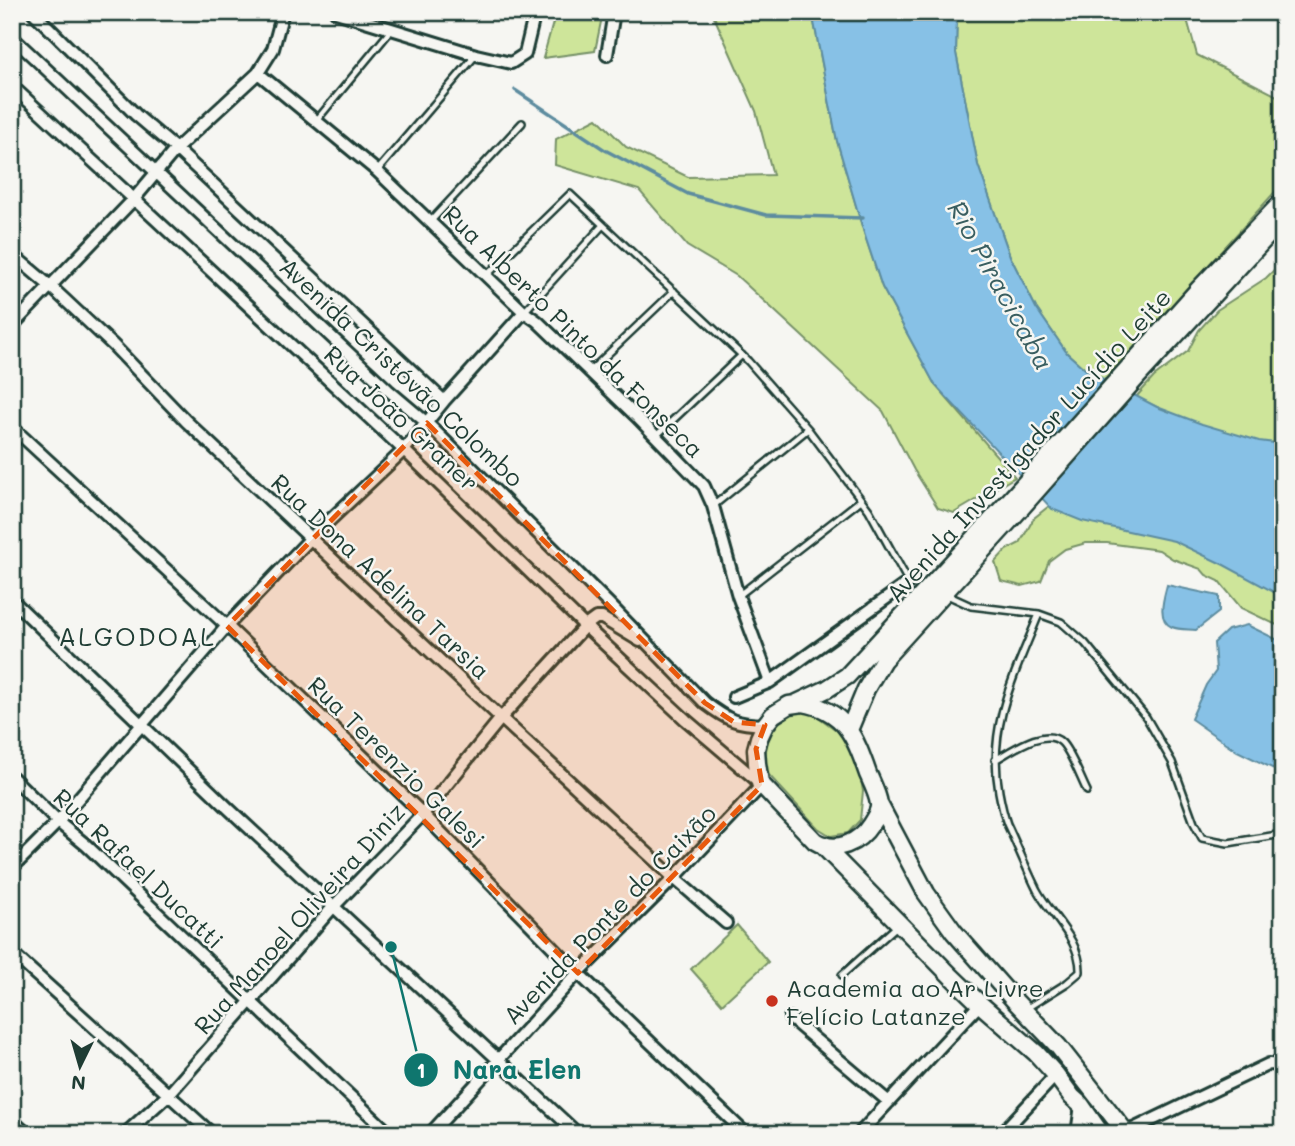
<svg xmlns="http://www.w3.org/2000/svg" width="1295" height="1146" font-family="Mali,sans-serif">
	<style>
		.green { fill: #cee59a; stroke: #769167; stroke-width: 2 }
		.water { fill: #87c1e6; stroke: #5d8c9f; stroke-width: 2 }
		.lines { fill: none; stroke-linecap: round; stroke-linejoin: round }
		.stream { stroke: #5d8c9f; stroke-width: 3.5 }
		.service-casing { stroke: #1f3d34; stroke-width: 10 }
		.minor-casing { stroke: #1f3d34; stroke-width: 16 }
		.secondary-casing { stroke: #1f3d34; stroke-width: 21 }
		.service { stroke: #f6f6f2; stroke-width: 5 }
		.minor { stroke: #f6f6f2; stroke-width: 10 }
		.secondary { stroke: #f6f6f2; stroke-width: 16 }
		.marked { fill: #e8590c; fill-opacity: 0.2; stroke: #e8590c; stroke-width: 5; stroke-dasharray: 14 9; stroke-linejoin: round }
		.poi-dot { fill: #c8321e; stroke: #f6f6f2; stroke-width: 2.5 }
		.labels { text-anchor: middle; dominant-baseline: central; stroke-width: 5; stroke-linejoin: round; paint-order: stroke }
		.street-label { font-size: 24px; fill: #1f3d34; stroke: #f6f6f2 }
		.poi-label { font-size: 24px; fill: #1f3d34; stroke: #f6f6f2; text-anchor: start }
		.water-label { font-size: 26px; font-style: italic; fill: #395e60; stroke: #f6f6f2 }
		.neighbourhood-label { font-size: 26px; letter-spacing: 2px; fill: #1f3d34; stroke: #f6f6f2 }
		.leader { fill: none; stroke: #0f766e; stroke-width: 2.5 }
		.callout-dot { fill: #0f766e; stroke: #f6f6f2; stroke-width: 2.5 }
		.mark-label { font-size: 21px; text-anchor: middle; font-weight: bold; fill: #fff }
		.callout-label { font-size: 26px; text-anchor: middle; font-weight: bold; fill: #0f766e; stroke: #f6f6f2; stroke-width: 5; stroke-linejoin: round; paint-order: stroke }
	</style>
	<rect width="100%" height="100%" fill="#f6f6f2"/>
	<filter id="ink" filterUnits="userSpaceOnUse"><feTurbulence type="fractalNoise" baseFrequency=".0143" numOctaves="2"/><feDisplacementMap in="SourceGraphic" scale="14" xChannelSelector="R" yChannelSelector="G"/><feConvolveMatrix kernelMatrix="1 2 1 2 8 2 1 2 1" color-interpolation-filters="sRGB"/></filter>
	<g filter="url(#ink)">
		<path class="green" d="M556,12H603L595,51L543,58Z
			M712,12H812L837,141L864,233L882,287L935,385L1015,477L954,513L938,508L914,470L883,411L737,276L687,246L639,190L555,165L556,139L597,118L626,147L688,177L773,175L756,111Z
			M957,12H1185L1197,55L1283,99V183L1104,381L1086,370L1067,353L1036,308L1010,256L978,165L956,53Z
			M1283,257V454L1242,448L1136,397L1154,377L1188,351L1199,330L1217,310L1266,278L1275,269Z
			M1049,506L1283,565V628L1241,608L1219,581L1206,575L1201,569L1173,559L1159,550L1107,543H1086L1065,549L1049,561L1041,581L1022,586L1001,581L995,562L1006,550L1020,543L1034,518Z
			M795,711L813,713L843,735L858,763L863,791L860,820L848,833L831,836L818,828L767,773L765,755L769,736L781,720Z
			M737,925L768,962L722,1004L691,969Z"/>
		<path class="water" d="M812,12H957L956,53L978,165L1010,256L1036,308L1067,353L1086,370L1157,407L1202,424L1259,441L1283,444V597L1224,565L1174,541L1082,521L1052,509L935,385L882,287L864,233L837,141Z
			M1167,585L1219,596V612L1196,630C1189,629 1179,630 1172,627C1156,620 1164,597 1167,585Z
			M1247,625L1278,640L1283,646V753L1274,769L1237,751L1191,719L1206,685L1216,671L1214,643L1228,630Z"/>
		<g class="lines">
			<path class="stream" d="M515,90L605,150L688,194L766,215L863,218"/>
			<g class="service-casing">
				<path id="service" d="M316,121L392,29
					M377,171L476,55
					M430,222L522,123
					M487,275L570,194L748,361L808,429L869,510L908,581
					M524,312L603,225
					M590,371L674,291
					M656,436L742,355
					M713,506L808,429
					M947,595L971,606L1039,614L1061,622L1085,643L1146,717L1172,762L1194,823L1202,838L1228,843L1283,834
					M738,596L861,500
					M995,760C1010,752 1045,726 1061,742C1070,750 1081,779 1087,791
					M842,975L897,926
					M1027,1008L1067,983L1080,972C1081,940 1051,916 1037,890C1026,868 1017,845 1007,824C1003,813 1001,803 999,792C987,725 1015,674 1039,614"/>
			</g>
			<g class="minor-casing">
				<path id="minor" d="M33,12L136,115L176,149L444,401
					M336,12L476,55L511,63L525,54L535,12
					M12,37L388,390L427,423L609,604L705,703C729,721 736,724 765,725
					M607,55L614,12
					M258,73L377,171L524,312L537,321L637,417L704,486L713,506L738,596L770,682
					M12,86L404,450L585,626L686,720L760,783
					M12,254L50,286L113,345L186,421L501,718L674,878L726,923
					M12,326L134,199L176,149L258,73L273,49L283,12
					M12,427L227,626L423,814L578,973L746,1134
					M12,600L230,810L578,1134
					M734,697L770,682L909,582
					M12,777L58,822L86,845L390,1134
					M12,868L58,822L227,626L311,538L404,450L444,401L524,312
					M12,953L212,1134
					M790,1018L889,1102
					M12,1120L27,1134
					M1127,1132L1269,1064L1283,1065
					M125,1134L169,1094L334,906L423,814L501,718L585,626L596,618H602L640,641
					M430,1134L578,973L674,878L762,785
					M859,1134L980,1004
					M1001,1134L1056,1075
					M1077,1134L1081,1105"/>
			</g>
			<g class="secondary-casing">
				<path id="secondary" d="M803,703C845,710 855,737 868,774C872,783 878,795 879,804C880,811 874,819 871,824C859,843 836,854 815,841L760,783L757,763L756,749L759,738L765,725L773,715L789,705Z
					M795,704L827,689L847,676L1012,498L1198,290L1283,201
					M849,730L866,689L883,660L1021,508L1138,376L1283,219
					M880,806L926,893L954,932L1014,1000L1058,1046L1127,1134
					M822,845L952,977L980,1004L1036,1053L1056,1075L1072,1097L1081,1105L1101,1134"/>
			</g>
			<use href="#service" class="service"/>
			<use href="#minor" class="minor"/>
			<use href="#secondary" class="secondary"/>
		</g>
	</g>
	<path class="marked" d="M427,423L705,703L734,722L765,725L756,749L762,785L578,973L227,626Z"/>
	<circle class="poi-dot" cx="772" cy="1001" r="7"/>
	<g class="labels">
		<g class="street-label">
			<text transform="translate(574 331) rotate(44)">Rua Alberto Pinto da Fonseca</text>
			<text transform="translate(402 372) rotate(43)">Avenida Cristóvão Colombo</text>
			<text transform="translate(402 418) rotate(43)">Rua João Graner</text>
			<text transform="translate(1028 445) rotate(-48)">Avenida Investigador Lucídio Leite</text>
			<text transform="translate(381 576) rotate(43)">Rua Dona Adelina Tarsia</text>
			<text transform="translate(397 762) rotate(44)">Rua Terenzio Galesi</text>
			<text transform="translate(139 868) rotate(43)">Rua Rafael Ducatti</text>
			<text transform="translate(609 914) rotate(-46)">Avenida Ponte do Caixão</text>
			<text transform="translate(299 918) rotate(-48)">Rua Manoel Oliveira Diniz</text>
		</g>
		<g class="poi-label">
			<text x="786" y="987">Academia ao Ar Livre<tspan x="786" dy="28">Felício Latanze</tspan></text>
		</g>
		<g class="water-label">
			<text transform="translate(1001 285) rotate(61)">Rio Piracicaba</text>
		</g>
		<g class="neighbourhood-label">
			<text x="137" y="636">ALGODOAL</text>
		</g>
	</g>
	<path class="leader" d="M391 947L421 1070"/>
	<g class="callout-dot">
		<circle cx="391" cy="947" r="7"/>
		<circle cx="421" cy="1070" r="18"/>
	</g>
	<g class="mark-label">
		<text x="421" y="1078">1</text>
	</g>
	<g class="callout-label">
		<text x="517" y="1079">Nara Elen</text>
	</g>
	<rect width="1295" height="1146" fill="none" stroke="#f6f6f2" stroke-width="42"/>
	<rect x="21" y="21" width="1253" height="1104" fill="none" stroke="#1f3d34" stroke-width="2.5" filter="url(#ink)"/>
	<g transform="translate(80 1066) rotate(185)" stroke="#f6f6f2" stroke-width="5" paint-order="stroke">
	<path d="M0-5L12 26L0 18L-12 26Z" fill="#1f3d34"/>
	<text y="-10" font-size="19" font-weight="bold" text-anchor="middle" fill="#1f3d34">N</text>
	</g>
</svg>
